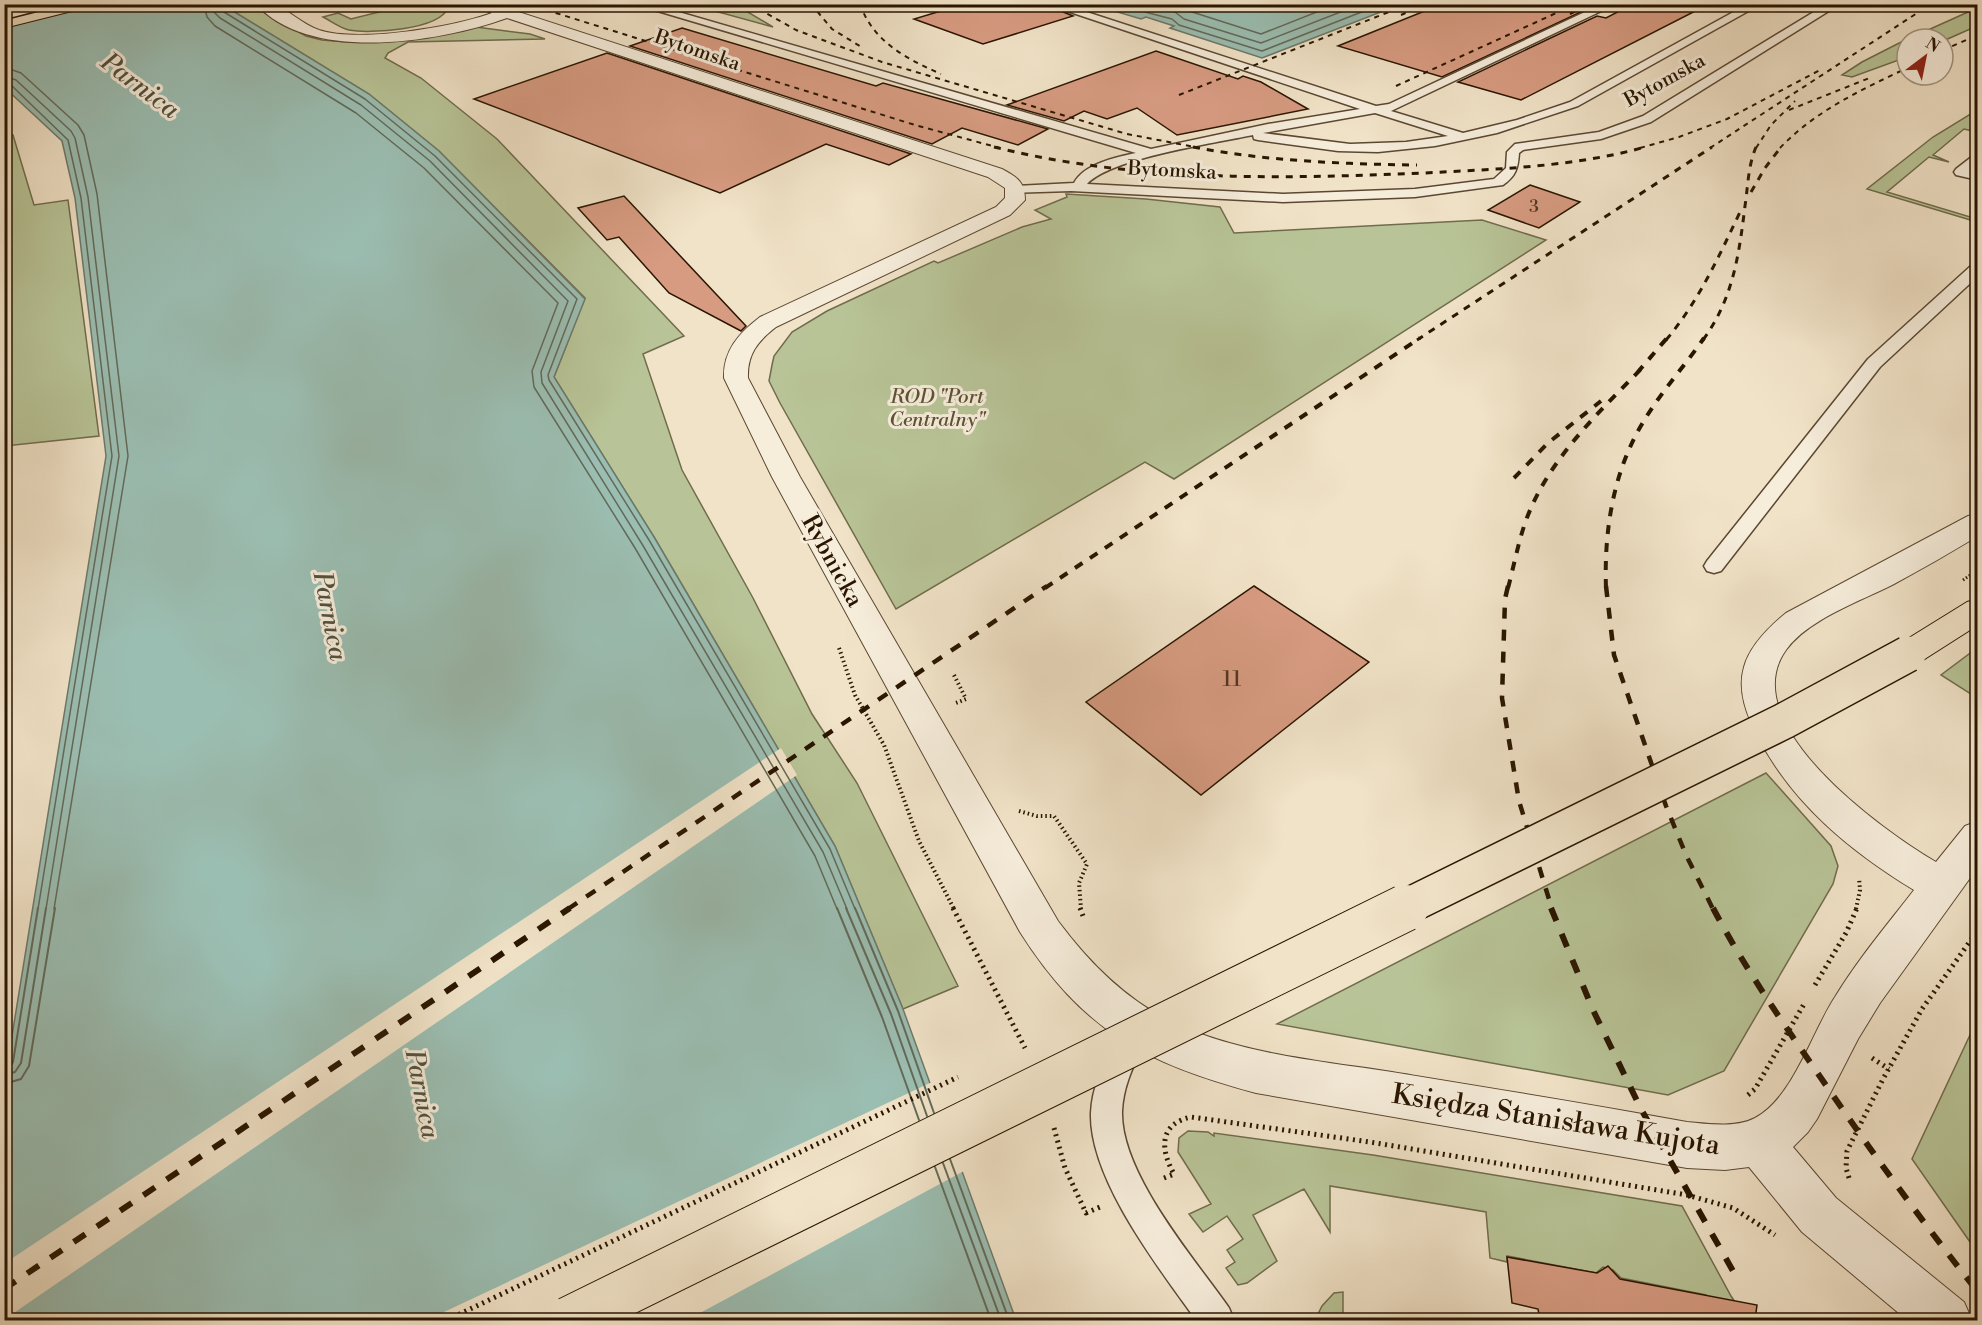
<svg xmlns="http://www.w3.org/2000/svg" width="1982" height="1325" font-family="'Libre Bodoni',serif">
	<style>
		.green { fill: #b8c497; stroke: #706c4c; stroke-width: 1.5 }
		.water { fill: #9bbeb2; stroke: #6d7a6b; stroke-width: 1.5 }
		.pier { fill: #f1e3c8 }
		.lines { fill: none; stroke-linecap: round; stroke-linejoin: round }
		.shore-far1 { stroke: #626a59; stroke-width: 1.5 }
		.shore { stroke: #626a59; stroke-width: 2 }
		.building { fill: #d79b81; stroke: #291500; stroke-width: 1.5 }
		.service-casing { stroke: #5b4832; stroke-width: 3 }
		.minor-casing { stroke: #5b4832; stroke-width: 2 }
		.primary-casing { stroke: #291500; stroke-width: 2 }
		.path-far2 { stroke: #291500; stroke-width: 3; stroke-dasharray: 1.5 2; stroke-linecap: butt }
		.path-far1 { stroke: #291500; stroke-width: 4; stroke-dasharray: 1.5 3; stroke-linecap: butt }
		.path { stroke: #291500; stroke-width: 5; stroke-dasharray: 2 4.5; stroke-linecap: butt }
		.service { fill: #f6eddb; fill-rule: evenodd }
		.minor { fill: #f6eddb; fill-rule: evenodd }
		.primary { fill: #f1e3c8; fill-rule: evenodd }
		.tram { stroke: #291500; stroke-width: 1.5 }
		.rail-far4 { stroke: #291500; stroke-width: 2; stroke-dasharray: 5 5; stroke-linecap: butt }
		.rail-far3 { stroke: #291500; stroke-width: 3; stroke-dasharray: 7 7; stroke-linecap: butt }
		.rail-far2 { stroke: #291500; stroke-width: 4; stroke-dasharray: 9 9; stroke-linecap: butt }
		.rail-far1 { stroke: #291500; stroke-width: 4.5; stroke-dasharray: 11 11; stroke-linecap: butt }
		.rail { stroke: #291500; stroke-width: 6; stroke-dasharray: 14 14; stroke-linecap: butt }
		.primary-bridge-far1-casing { stroke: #291500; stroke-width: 38; stroke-linecap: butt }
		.primary-bridge-casing { stroke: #291500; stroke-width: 48; stroke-linecap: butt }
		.path-bridge { stroke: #291500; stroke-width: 5; stroke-dasharray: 2 4.5; stroke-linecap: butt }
		.primary-bridge-far1 { stroke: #f1e3c8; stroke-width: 35 }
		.primary-bridge { stroke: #f1e3c8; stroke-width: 46 }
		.labels { text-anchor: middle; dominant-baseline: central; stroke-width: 6; stroke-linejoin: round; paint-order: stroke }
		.far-number-label { font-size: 18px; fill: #543620 }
		.far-street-label { font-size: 20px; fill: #291500; stroke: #f6eddb }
		.far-park-label { font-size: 20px; font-style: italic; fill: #5b5235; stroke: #f6eddb }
		.number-label { font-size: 21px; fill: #543620 }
		.street-label { font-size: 24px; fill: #291500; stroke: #f6eddb }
		.water-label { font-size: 26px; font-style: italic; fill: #51503e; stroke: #f6eddb }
		.near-street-label { font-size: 28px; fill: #291500; stroke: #f6eddb }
	</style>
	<rect width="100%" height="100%" fill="#f1e3c8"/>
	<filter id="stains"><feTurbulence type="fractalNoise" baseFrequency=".00333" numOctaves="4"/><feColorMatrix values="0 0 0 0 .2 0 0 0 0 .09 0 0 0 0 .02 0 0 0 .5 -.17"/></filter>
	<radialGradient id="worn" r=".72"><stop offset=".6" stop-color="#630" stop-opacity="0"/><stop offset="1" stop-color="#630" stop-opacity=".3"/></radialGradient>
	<path class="green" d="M411,4L438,5L448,8C439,30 369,34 349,30C340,28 331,21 323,17L338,13L351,19Z
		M223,5H251L306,36L322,40L347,42L391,39L476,27L530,34L545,39L408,42L388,53L385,58L421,78L497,139L684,336L643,354L682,470L753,598L812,714L857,783L958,986L903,1009L835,846L654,537L554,377L585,298L439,151L369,94Z
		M693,5H736L773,27Z
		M1977,8V26L1943,41V39H1908Z
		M1907,39V57L1852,77L1842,75L1862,62Z
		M1977,110V132L1964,129L1933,155L1949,162L1929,157L1887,192L1977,219V222L1867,189L1933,137Z
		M4,135H13L34,205L68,200L99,436L5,446Z
		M1066,194L1146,199L1220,207L1234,233L1482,220L1546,240L1174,479L1145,462L896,609L780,403L769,381L772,365L774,356L792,332L827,311L934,261L938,263L1022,227L1051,219L1035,210L1067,197Z
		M1977,648V698L1941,675Z
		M1766,773L1831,846L1838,866L1833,884L1724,1071L1668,1095L1277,1024Z
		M1977,1020V1252L1912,1159Z
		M1188,1131L1208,1132L1214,1136V1133L1373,1155L1682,1206L1731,1296L1747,1320H1713L1706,1295L1621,1278L1613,1270L1603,1267L1596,1273L1507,1256V1262L1490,1258L1486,1212L1330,1186V1232L1304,1189L1253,1215L1277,1261L1247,1283L1238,1285L1226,1268L1235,1262L1227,1250L1243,1239L1227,1216L1203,1232L1189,1214L1211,1204L1178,1152L1179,1138Z
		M1343,1292V1320H1315L1322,1306L1334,1293Z"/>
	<path class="water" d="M5,5H223L369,94L439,151L585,299L554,377L654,537L835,846L903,1009L1016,1320H5V1079L106,456L75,198L62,141L5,88Z
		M1094,5L1398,4L1399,5L1262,58L1170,28L1174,26L1146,17L1141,19Z"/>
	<path class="pier" d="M781,748L797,775L5,1319V1263Z
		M932,1082L964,1171L687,1320H427Z"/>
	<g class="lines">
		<path class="shore-far1" d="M204,4L207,17L215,26L356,113L424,168L558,303L532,371L534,387L635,548L815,856L837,909
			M213,4L215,13L220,18L361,105L430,161L568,301L541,372L542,383L642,544L823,852L847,909
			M221,4L224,12L365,99L435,156L577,299L548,375L549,380L649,540L830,849L855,909
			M1114,4L1172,19L1179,25L1262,51L1382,4
			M1150,4L1175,12L1184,19L1261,43L1361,4
			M1180,4L1189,11L1261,34L1337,4
			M4,67L21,73L78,125L84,135L97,194L128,456L54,909
			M4,76L16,80L71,131L75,138L88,197L119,456L46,909
			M4,84L11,85L68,140L81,198L112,456L38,909"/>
		<path class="shore" d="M837,908L882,1017L919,1120
			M846,908L891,1014L927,1116
			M855,908L898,1011L934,1113
			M4,1068L10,1067L13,1062L38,908
			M4,1075L15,1072L21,1063L46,908
			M4,1084L21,1079L29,1066L55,908
			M950,1159L1009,1320
			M943,1163L1001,1320
			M935,1167L991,1320"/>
	</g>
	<path class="building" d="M964,4H1044L1073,16L983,44L914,19Z
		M1442,4H1552L1581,12L1442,77L1338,46Z
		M1633,4H1709L1521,100L1458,82L1597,16L1606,18Z
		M682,28L876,86L883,83L1048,129L1018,145L962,128L932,144L630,46Z
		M1156,51L1238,79L1243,76L1261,82L1308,109L1177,135L1137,108L1107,119L1084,111L1064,121L1007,105Z
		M607,53L911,154L889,165L826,144L720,193L474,99Z
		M1530,185L1580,202L1539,228L1488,210Z
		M624,196L746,326L741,331L669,293L619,237L607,240L578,208Z
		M1254,586L1369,662L1201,795L1086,702Z
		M1507,1257L1597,1273L1608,1266L1620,1279L1757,1305L1755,1320H1540L1538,1309L1512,1303Z"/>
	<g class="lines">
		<g class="service-casing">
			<path id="service" d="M43,4H62L4,20V14Z
				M634,4H651L1151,149L1268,124L1360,109L1046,4H1062L1376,106L1389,104L1602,4H1616L1391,111L1463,133L1517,120L1570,102L1748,4H1761L1578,106L1497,133L1435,146L1378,152L1338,151L1258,140L1254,139L1253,135C1215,143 1111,158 1087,184L1283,194L1415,189L1494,179L1506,168L1507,152L1515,144L1599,132L1643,116L1827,4H1840L1651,122L1601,139L1523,150L1519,153C1518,168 1516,176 1503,185L1415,197L1283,202L1071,191L1011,193L1009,190L1016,186L1074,183C1084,164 1116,157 1136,153ZM1375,113L1448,136L1406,142L1350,144L1263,133Z
				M1978,152V163L1970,170L1978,172V180L1956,175L1954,172L1956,169Z
				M1978,263V276L1880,367L1721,571L1714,573L1707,571L1704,566L1707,561L1868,359L1973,264Z
				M1126,1034L1137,1039L1141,1049C1132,1069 1123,1088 1122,1111C1120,1173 1194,1258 1229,1308L1234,1320H1196C1159,1268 1089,1179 1091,1113C1092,1087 1104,1062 1115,1039Z"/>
		</g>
		<g class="minor-casing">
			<path id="minor" d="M256,4C262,4 270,3 275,5C290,11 302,24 319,30C359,43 453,27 492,13L471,4H494L1002,169C1017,177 1025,182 1025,200L1010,215L776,327C758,341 747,354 748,378L800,477L1058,921C1090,964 1127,1001 1176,1024C1243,1054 1320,1061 1392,1072C1490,1088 1589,1104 1687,1122C1708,1124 1736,1128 1755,1118C1793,1098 1812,1032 1835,997C1858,959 1887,925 1914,890C1850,851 1793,804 1758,737C1747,716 1737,691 1744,667C1750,645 1769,627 1786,613L1968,516L1978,514V536C1950,553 1922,569 1894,584C1861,601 1808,619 1786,650C1733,724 1883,831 1936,862L1965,826L1978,821V867L1880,1003L1858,1039L1817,1119L1808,1132L1793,1147L1836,1198L1964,1302L1972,1320H1907L1802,1232L1749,1167L1725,1170L1687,1168L1256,1093C1145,1063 1083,1031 1020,932L772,477L724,378C723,351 739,333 760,317L996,207L1005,198V188L988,177L507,18C440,42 310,64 256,4Z"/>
		</g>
		<g class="primary-casing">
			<path id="primary" d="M64,4H90L88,7L4,28V19Z
				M1978,599V625L1920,662L1908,666L1896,662L1892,654L1896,646L1967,602Z"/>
		</g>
		<path class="path-far2" d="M1963,580L1978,570"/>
		<path class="path-far1" d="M839,648L855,695L884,745L919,841L954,909
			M954,675L966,699L956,703
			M1019,811L1037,816H1054L1087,864L1079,883L1081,909
			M1856,909L1860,890L1859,878"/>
		<path class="path" d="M953,908L1025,1048
			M1080,908L1083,916
			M1815,985L1846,933L1857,908
			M1872,1058L1889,1069
			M1748,1095L1755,1089L1804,1004
			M1054,1128L1065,1168L1086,1213L1100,1207
			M1164,1178L1174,1174C1160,1149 1159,1124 1191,1117L1370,1142L1687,1195L1733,1208L1775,1235
			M1849,1178L1846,1168L1847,1151L1883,1079L1922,1009L1978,930"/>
		<use href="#service" class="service"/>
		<use href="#minor" class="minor"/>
		<use href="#primary" class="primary"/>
		<path class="tram" d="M4,20L67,4"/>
		<path class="rail-far4" d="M527,4L915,125L1000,148
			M750,4L796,30L882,62L1127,134L1200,148
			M811,4L832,29L863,48
			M860,4C873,42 907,59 941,74
			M1570,14L1592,4
			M1401,15L1426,4
			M1943,50L1978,35
			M1396,86L1576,4
			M1179,95L1409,4
			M1789,110L1872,77
			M1640,148L1679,137L1727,119L1822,69
			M1710,148L1931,4
			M1756,148L1771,125L1795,101
			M1780,148C1815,111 1861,90 1907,68"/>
		<path class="rail-far3" d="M994,147C1135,182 1281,179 1424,173C1498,169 1574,167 1645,147
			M1193,147C1266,161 1342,164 1417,165
			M1751,192L1765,168L1781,147
			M1417,340L1712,147
			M1666,340C1699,301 1719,256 1741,210
			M1703,340C1733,299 1739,255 1745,206C1748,186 1748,166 1756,147"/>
		<path class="rail-far2" d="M1637,373L1667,338
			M1514,478L1548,443L1601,401
			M1045,588L1420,338
			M1508,588C1515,562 1520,532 1531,508C1555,453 1602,409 1643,367
			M1606,588C1604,531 1613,473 1642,424C1660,393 1684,367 1704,338"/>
		<path class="rail-far1" d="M1508,586L1505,599L1502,698L1519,801L1552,909
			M1606,586L1614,655L1666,806L1686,855L1713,909
			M568,909L1047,586"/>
		<path class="rail" d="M1551,908L1593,1010L1641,1109L1737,1278
			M1713,908C1744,967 1783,1023 1821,1078C1871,1151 1923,1223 1978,1292
			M4,1289L570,908"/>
		<g class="primary-bridge-far1-casing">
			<path id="primary-bridge-far1" d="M1402,909L1784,721L1908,654"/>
		</g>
		<g class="primary-bridge-casing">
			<path id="primary-bridge" d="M569,1320L1405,908"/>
		</g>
		<path class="path-bridge" d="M447,1320L958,1077"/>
		<use href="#primary-bridge-far1" class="primary-bridge-far1"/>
		<use href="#primary-bridge" class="primary-bridge"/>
	</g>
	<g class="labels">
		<g class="far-number-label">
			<text x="1534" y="206">3</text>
		</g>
		<g class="far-street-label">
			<text transform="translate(697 51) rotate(19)">Bytomska</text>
			<text transform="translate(1665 81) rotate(-29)">Bytomska</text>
			<text transform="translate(1172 171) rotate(3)">Bytomska</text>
		</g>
		<g class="far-park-label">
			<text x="937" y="397">ROD "Port<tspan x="937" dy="23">Centralny"</tspan></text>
		</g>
		<g class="number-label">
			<text x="1232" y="680">11</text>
		</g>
		<g class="street-label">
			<text transform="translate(832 561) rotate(61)">Rybnicka</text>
		</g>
		<g class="water-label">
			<text transform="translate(140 86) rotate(37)">Parnica</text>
			<text transform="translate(330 616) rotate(79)">Parnica</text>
			<text transform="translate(422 1094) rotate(79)">Parnica</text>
		</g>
		<g class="near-street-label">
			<text transform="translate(1556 1120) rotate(9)">Księdza Stanisława Kujota</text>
		</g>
	</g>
	<rect width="1982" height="1325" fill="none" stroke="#f1e3c8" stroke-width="24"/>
	<rect x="6" y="6" width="1970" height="1313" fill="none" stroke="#291500" stroke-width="3"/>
	<rect x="12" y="12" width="1958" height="1301" fill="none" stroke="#291500" stroke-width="1.5"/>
	<g transform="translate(1925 57) rotate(32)"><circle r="28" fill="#f6eddb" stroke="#a49783" stroke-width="1.5"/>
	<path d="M0-4.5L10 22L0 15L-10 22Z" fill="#8f2418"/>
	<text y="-9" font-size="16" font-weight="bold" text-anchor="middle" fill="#291500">N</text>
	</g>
	<rect width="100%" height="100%" filter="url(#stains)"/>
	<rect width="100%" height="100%" fill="url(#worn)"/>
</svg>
